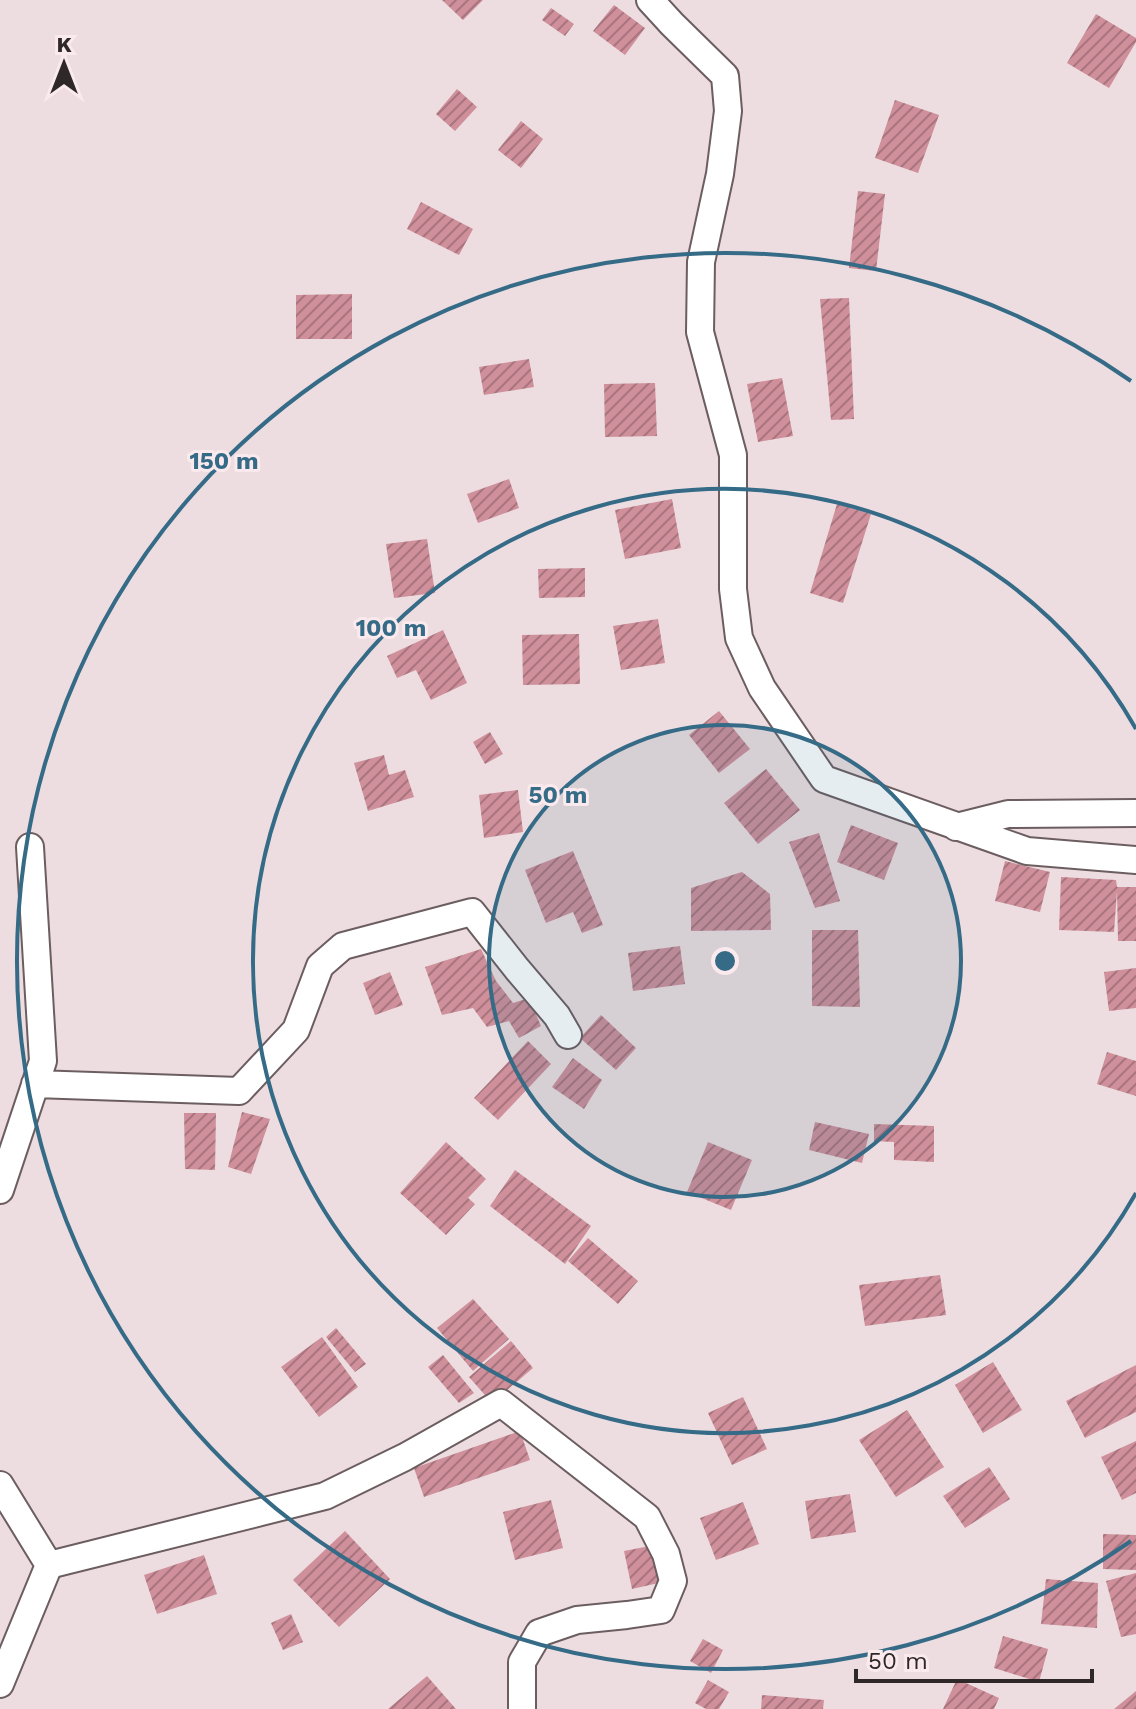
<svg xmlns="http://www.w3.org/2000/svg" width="1136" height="1709" font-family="'Work Sans',sans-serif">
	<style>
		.building { fill: url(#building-hatch) }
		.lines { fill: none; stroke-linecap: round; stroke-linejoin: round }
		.street-casing { stroke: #6c5e60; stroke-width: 30 }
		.street { stroke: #fff; stroke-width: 26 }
		.ring { fill: none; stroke: #356b86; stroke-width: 4 }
		.centre { fill: #356b86; stroke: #fbeaed; stroke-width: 4 }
		.ring-label { font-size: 24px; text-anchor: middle; font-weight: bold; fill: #356b86; stroke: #fbeaed; stroke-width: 6; stroke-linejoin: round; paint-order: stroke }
	</style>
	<defs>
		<pattern id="building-hatch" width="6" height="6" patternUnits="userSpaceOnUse" patternTransform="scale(2)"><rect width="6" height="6" fill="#cf8f9b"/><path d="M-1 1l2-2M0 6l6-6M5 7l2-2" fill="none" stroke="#a8757e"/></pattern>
	</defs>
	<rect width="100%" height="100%" fill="#eddde0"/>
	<path class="building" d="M442,0H483L463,20Z
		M614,5L645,28L625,55L593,31Z
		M551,8L574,24L565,36L542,20Z
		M1096,14L1136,38V42L1109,88L1067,63Z
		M457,89L477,107L455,131L436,114Z
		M895,100L939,115L918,173L875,158Z
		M521,121L543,139L521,168L498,150Z
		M858,191L885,194L876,271L849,268Z
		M421,202L473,229L459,255L407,229Z
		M352,294V339H296V295Z
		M849,298L854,419L831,420L820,299Z
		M529,359L534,387L484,395L479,367Z
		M782,378L793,436L758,442L747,384Z
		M655,383L657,436L605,437L604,384Z
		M509,479L519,508L478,523L467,494Z
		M672,499L681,548L625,559L615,510Z
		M837,504L871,514L843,603L810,593Z
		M427,539L435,593L394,598L386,544Z
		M585,568V597L539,598L538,569Z
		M658,619L665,663L621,670L613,626Z
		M443,630L467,683L431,700L416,670L397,678L387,656Z
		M579,634L580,684L523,685L522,635Z
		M719,711L750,749L719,773L689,735Z
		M490,732L503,754L485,764L473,742Z
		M384,755L389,775L405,770L414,797L368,811L354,763Z
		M766,769L800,810L758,844L724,803Z
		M518,790L523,832L484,838L479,795Z
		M851,825L898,843L884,880L837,862Z
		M819,833L840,901L815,908L789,842Z
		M573,851L603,925L582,933L573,912L546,923L525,870Z
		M1005,861L1050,872L1040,912L995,901Z
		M742,872L770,894L771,930L691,931V888Z
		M1061,877L1116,880L1117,887H1136V941H1118L1117,891L1114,932L1059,930Z
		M812,930H858L860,1007L812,1006Z
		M680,946L685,984L633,991L628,953Z
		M481,949L496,981L513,1003L529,998L541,1026L519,1038L509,1021L487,1027L473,1008L442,1015L425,967Z
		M1136,968V1008L1109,1011L1104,972Z
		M390,972L403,1005L375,1015L363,983Z
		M601,1015L636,1048L616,1070L580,1038Z
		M528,1041L551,1064L498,1120L474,1098Z
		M1107,1052L1136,1061V1096L1097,1084Z
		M573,1058L602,1080L584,1109L552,1087Z
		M242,1112L270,1119L251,1174L228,1167Z
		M184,1113H216L215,1170L185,1169Z
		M815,1122L869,1134L862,1163L809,1150Z
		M874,1124L934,1126V1162L894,1160V1142L874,1141Z
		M446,1142L486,1179L468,1198L475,1204L446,1235L400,1193Z
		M708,1142L752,1160L731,1210L687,1192Z
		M515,1170L591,1226L565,1264L490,1206Z
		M588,1238L638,1281L618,1304L568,1261Z
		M940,1275L946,1315L865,1326L859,1285Z
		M473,1299L509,1339L473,1371L437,1328Z
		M336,1328L366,1364L355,1372L326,1337Z
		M322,1337L358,1387L319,1417L281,1367Z
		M511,1341L533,1368L492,1403L469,1377Z
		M443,1355L474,1393L459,1403L428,1367Z
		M993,1362L1022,1410L983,1433L955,1385Z
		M1136,1365V1412L1085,1438L1066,1401Z
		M743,1397L767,1449L732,1465L708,1413Z
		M907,1410L944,1467L896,1497L859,1440Z
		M520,1431L530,1460L424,1497L414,1468Z
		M1136,1441V1493L1122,1500L1101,1457Z
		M989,1467L1010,1499L965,1528L943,1496Z
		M850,1494L856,1532L811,1539L805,1501Z
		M551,1500L563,1548L515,1560L503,1512Z
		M743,1502L759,1544L716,1560L700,1518Z
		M345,1531L390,1579L339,1627L293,1580Z
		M1103,1534L1136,1535V1570L1103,1569Z
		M655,1545L663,1582L632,1589L624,1551Z
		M204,1555L217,1594L157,1614L144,1575Z
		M1136,1573V1634L1121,1637L1106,1581Z
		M1046,1579L1098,1583L1097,1628L1041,1624Z
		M291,1614L303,1642L283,1650L271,1623Z
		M1003,1636L1048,1649L1039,1682L994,1668Z
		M703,1639L723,1650L711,1673L690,1661Z
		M427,1676L456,1709H388Z
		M957,1679L999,1698L994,1709H943Z
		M708,1680L729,1692L719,1709H706L695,1703Z
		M1136,1691V1709H1114Z
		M762,1695L824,1700L823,1709H761Z"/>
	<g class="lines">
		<g class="street-casing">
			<path id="street" d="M650,0L672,24L725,76L728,111L720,174L701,262L700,332L733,455V589L739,638L762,688L824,779L1027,851L1136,860
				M956,827L1008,814L1136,813
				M35,1084L239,1091L296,1030L320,966L343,946L472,912L517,969L557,1016L568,1035
				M0,1190L43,1061L30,847
				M0,1485L49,1565L0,1684
				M49,1565L325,1496L405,1457L501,1403L647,1517L666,1554L673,1581L661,1610L627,1615L577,1620L539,1633L522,1662V1709"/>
		</g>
		<use href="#street" class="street"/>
	</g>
	<circle cx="725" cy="961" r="236" fill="#356b86" fill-opacity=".12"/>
	<g class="ring">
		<circle cx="725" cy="961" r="236"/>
		<path d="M1136 1193A472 472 0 1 1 1136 729"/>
		<path d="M1131 1541A708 708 0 1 1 1131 381"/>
	</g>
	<circle cx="725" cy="961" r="12" class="centre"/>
	<g class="ring-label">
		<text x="224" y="469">150 m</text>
		<text x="391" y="636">100 m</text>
		<text x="558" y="803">50 m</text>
	</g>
	<g transform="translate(64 64)" stroke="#fbeaed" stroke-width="6" paint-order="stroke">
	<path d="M0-6L14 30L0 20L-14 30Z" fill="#2e2829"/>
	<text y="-12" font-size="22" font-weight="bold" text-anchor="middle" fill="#2e2829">K</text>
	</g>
	<path d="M856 1669v12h236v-12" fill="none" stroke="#2e2829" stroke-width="4"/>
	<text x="868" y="1669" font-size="24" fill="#2e2829" stroke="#fbeaed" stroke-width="6" paint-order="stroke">50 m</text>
</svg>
